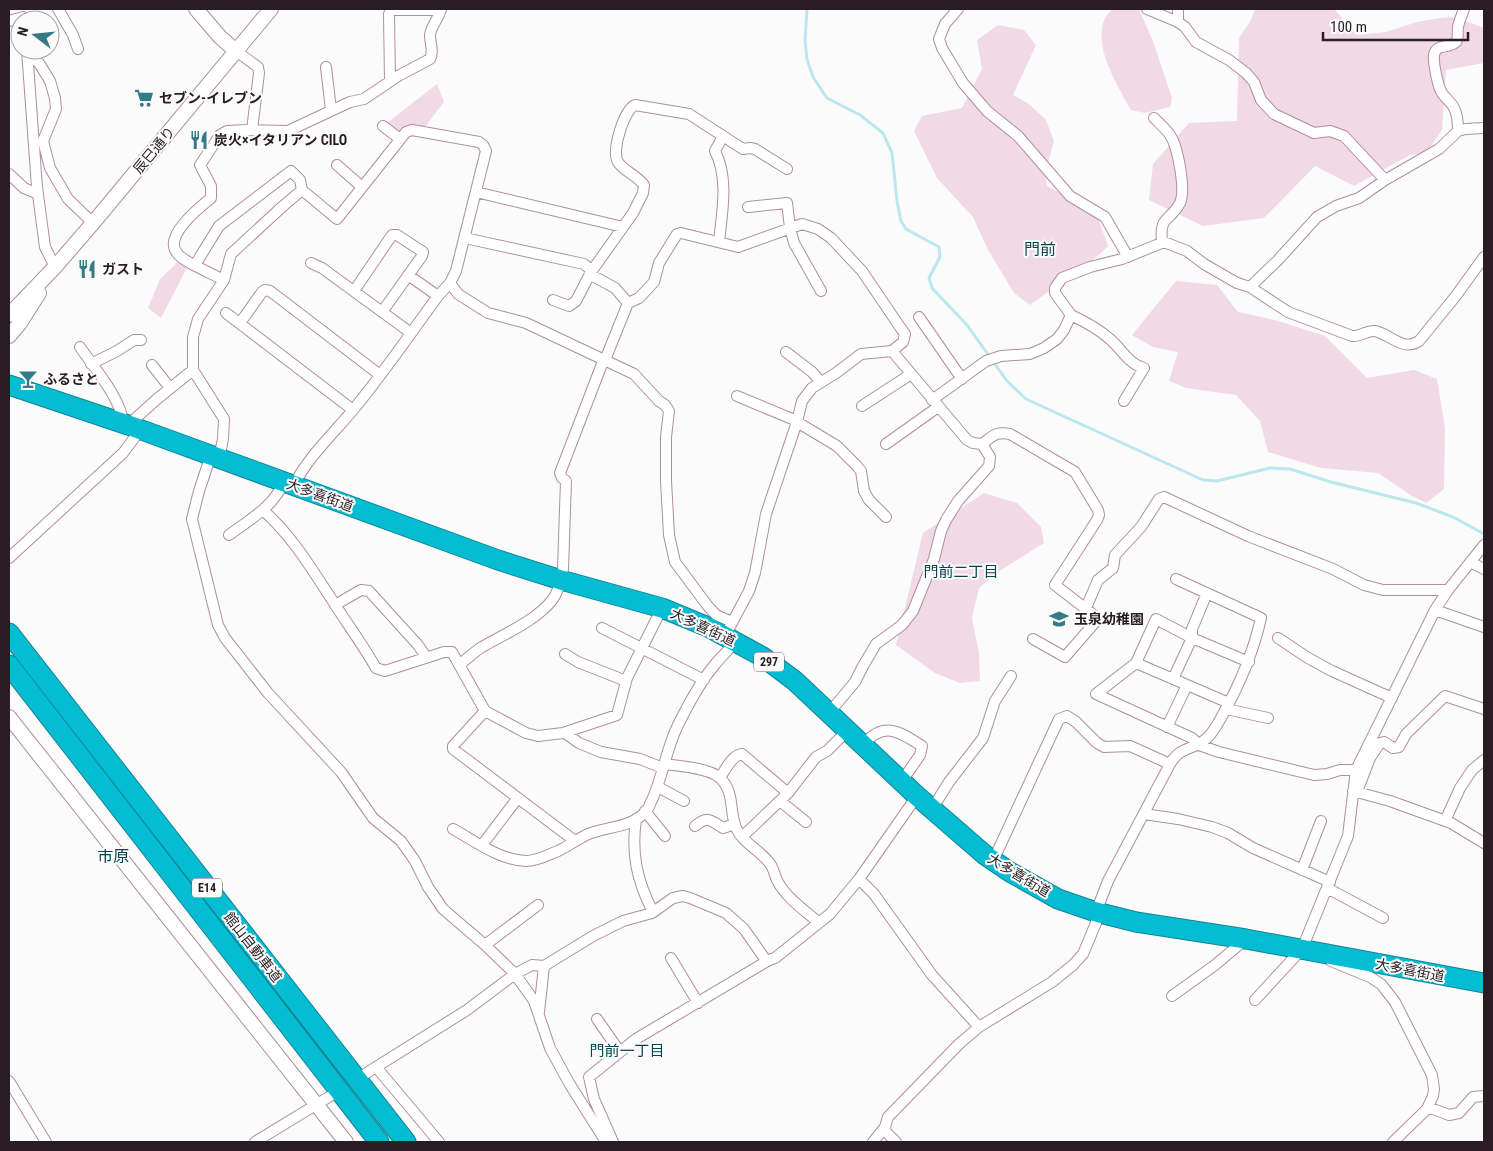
<svg xmlns="http://www.w3.org/2000/svg" width="1493" height="1151" font-family="'Roboto Condensed','Noto Sans JP',sans-serif">
	<style>
		.green { fill: #f1d9e6 }
		.lines { fill: none; stroke-linecap: round; stroke-linejoin: round }
		.stream { stroke: #bbe7ef; stroke-width: 3 }
		.street-casing { stroke: #b08da0; stroke-width: 12 }
		.secondary-casing { stroke: #b08da0; stroke-width: 16 }
		.highway-casing { stroke: #128595; stroke-width: 21 }
		.street { stroke: #fff; stroke-width: 10 }
		.secondary { stroke: #fff; stroke-width: 14 }
		.highway { stroke: #05bdd3; stroke-width: 19 }
		.labels { text-anchor: middle; dominant-baseline: central; stroke-width: 4; stroke-linejoin: round; paint-order: stroke }
		.shield { fill: #fbfbfb; stroke: #685f64; stroke-width: 1 }
		.shield-label { font-size: 12px; font-weight: bold; fill: #291c23 }
		.poi-label { font-size: 14px; font-weight: bold; fill: #291c23; stroke: #fbfbfb; text-anchor: start }
		.street-label { font-size: 14px; fill: #291c23; stroke: #fbfbfb }
		.neighbourhood-label { font-size: 15px; fill: #04454e; stroke: #fbfbfb }
		.quarter-label { font-size: 16px; fill: #04454e; stroke: #fbfbfb }
	</style>
	<rect width="100%" height="100%" fill="#fbfbfb"/>
	<path class="green" d="M1112,9H1139L1154,44L1172,98L1170,107L1145,113L1131,110C1118,86 1092,46 1105,18C1107,15 1110,12 1112,9Z
		M1255,9H1334L1357,35L1386,32L1417,22L1440,18L1455,17L1484,28V63L1446,70L1442,130L1426,153L1410,155L1354,186L1315,166L1264,218L1203,226L1149,200L1153,164L1189,123L1237,121L1239,38L1251,20Z
		M998,25L1024,30L1036,45L1013,95L1029,104L1046,120L1054,141L1046,170L1047,186L1081,204L1098,218L1108,246L1100,254L1030,305L1014,293L987,248L973,217L937,178L914,131L922,116L962,108L982,69L977,40Z
		M437,84L444,102L421,132L400,139L383,126Z
		M182,258L190,262L161,318L148,308L160,279Z
		M1176,281L1217,285L1238,312L1275,320L1325,336L1367,378L1414,370L1437,379L1445,428L1444,489L1426,503L1412,496L1378,473L1321,468L1268,452L1260,421L1236,395L1186,388L1169,381L1178,352L1153,347L1132,335Z
		M984,493L1017,503L1041,527L1044,543L1001,570L979,588L972,618L979,653L980,681L960,683L935,673L896,645L923,533Z"/>
	<g class="lines">
		<path class="stream" d="M807,9L805,41L807,59L813,77L827,98L860,115L883,133L892,153L897,201L901,221L906,229L939,247L940,257L929,278L932,288L967,325L1007,381L1026,399L1203,480L1217,481L1270,468L1290,469L1331,482L1416,503L1453,517L1484,534"/>
		<g class="street-casing">
			<path id="street" d="M58,9L73,35L78,49
				M958,9L945,24L939,39L942,48L963,83L987,111L1018,136L1070,196L1105,217L1128,257
				M1147,9L1178,22
				M1178,9V22L1185,27L1196,42L1229,60L1246,73L1254,82L1261,100L1274,114L1314,133L1330,131L1344,136L1385,180
				M9,21L23,17
				M27,50L37,187L45,247L55,267
				M236,51L258,67L259,73L252,130
				M27,54L39,63L50,81L55,98L56,109L43,141L50,168L68,199L93,223
				M326,67L331,110
				M390,81L389,14L391,10H441
				M1154,118C1159,123 1166,129 1170,135C1178,147 1186,190 1180,203C1170,222 1159,215 1162,242
				M383,126L400,139
				M1458,131C1458,124 1458,115 1454,108C1452,103 1446,99 1442,93C1438,87 1433,63 1434,55C1436,43 1449,49 1456,42C1459,39 1457,32 1458,27C1459,21 1462,15 1464,9
				M337,165L362,187
				M9,174L24,188L38,194
				M476,192L623,227
				M748,207L787,203L790,228L794,243L821,291
				M465,238L584,264L591,270L593,276L615,288L628,303L639,298L654,282L659,263L677,234L681,233L738,247L802,224L818,229L831,238L862,271L900,327L905,334L903,342L892,351L861,354L836,373L812,388L802,401L797,422L766,514L755,573L749,591L725,636
				M719,242C722,213 729,178 715,151L723,136
				M311,263L322,268L411,333
				M195,265L219,226L291,171L300,180L302,190
				M408,275L438,296
				M224,280C213,274 183,262 177,253C163,236 200,207 211,198V186L200,165L220,135L227,131L247,130L288,131L350,102L364,99L398,76L430,59C434,52 430,43 430,35C431,26 439,18 441,9
				M450,283L458,294L488,313L526,323L634,374L659,401L665,405L669,411L666,437V481L669,535L675,562L707,605L716,615L732,622
				M1250,287L1278,260L1317,217L1336,206L1359,198L1385,180L1439,149L1458,131L1465,129L1484,128
				M354,291L392,235H397L423,252L422,256L382,312
				M553,300L569,306L576,301L591,272L633,213L643,193L644,185C637,175 623,171 618,162C611,151 624,110 635,105L689,114L743,149L750,148L755,149L787,169
				M226,313L353,410
				M1071,315C1086,322 1099,329 1111,340C1122,350 1130,365 1144,368L1124,401
				M919,317L962,379
				M240,323L262,292L265,290L270,291L380,375
				M80,347C94,368 121,398 123,423
				M892,351L967,440L973,443L982,444C993,436 996,431 1010,434L1075,472L1098,510L1099,515L1097,520L1055,585L1095,616L1097,620L1065,657L1033,639
				M786,352L812,372L821,382
				M91,364L117,351L134,340H141
				M152,365L170,388
				M193,370L224,419L223,439L219,458
				M737,396L797,421
				M932,400L986,361L1001,356L1030,354L1044,348L1057,339L1064,330L1071,315L1055,293V288L1062,278L1090,267L1122,259L1164,242L1187,251L1204,264L1237,283L1250,287L1288,312L1352,336C1360,337 1367,330 1375,331C1390,334 1403,352 1419,341L1455,297L1484,257
				M862,406L911,374
				M797,422L837,446L856,465L861,471L864,491L869,500L886,517
				M128,425L157,399L193,370V337L198,319L224,280L231,254L283,206L302,190L337,219L406,132L412,130L479,142L483,145L486,151L456,271L450,283L438,296C410,334 383,374 353,410C333,434 308,457 294,485
				M886,444L938,407
				M211,455L199,491L192,519L218,625L225,638L268,693L341,772L373,818L401,841L415,861L428,887L443,909L485,945L515,974L534,1001L550,1048L569,1083L606,1142
				M264,511C293,537 313,571 334,603C348,625 363,645 376,668L385,671L444,652H452L485,711L526,733L538,736L563,733L617,715L627,678L662,608
				M229,535C250,519 274,507 284,481
				M9,558L123,453L141,429
				M1470,562L1484,569
				M335,605L361,590L369,591L418,645L426,657
				M1086,608L1098,580L1113,568L1115,555L1141,527L1159,499L1164,497L1248,536L1333,569L1364,585L1383,590H1448
				M1435,610L1484,627
				M602,628L704,680
				M1278,638L1308,658L1332,671L1392,698
				M565,654L578,662L626,681
				M1249,662L1192,638L1156,619L1136,663L1096,694L1192,738L1199,745L1219,752L1314,775L1327,774L1340,770H1356
				M1136,663L1229,703
				M460,664C467,659 474,652 482,647C506,633 536,621 553,599C559,591 561,578 563,569L566,481L562,478L560,473L602,364L605,360L628,303
				M1173,679L1192,638V629L1207,593
				M1226,709L1268,718
				M485,711L453,746V749L575,841
				M829,713L855,682L863,666L876,644L902,625L913,611L934,559L941,531L946,520L958,501L989,466L990,457L982,444
				M1167,727L1187,685
				M565,733L579,743L601,752L640,759L663,768
				M863,745C884,720 900,732 922,746L920,755L902,781
				M664,764C679,766 709,768 720,778C735,792 729,811 736,828C743,844 762,851 771,865C774,870 775,877 778,882C787,899 806,911 819,923
				M720,778C725,770 732,755 742,754L788,793
				M658,787L684,801
				M1358,789L1370,758L1380,743L1384,742L1393,748L1399,747L1406,734L1445,696L1484,709
				M1353,791L1390,801L1451,823L1484,843
				M780,801L806,822
				M932,809L949,782L983,738L995,701L1011,676
				M645,811L665,836
				M1144,814L1178,819L1212,827L1228,833L1253,848L1330,882
				M636,819C631,854 637,881 653,912
				M1445,821L1460,788L1472,770L1484,760
				M695,826C708,815 710,820 723,828L735,824
				M453,829C475,841 499,860 526,861C537,861 548,855 558,851C569,846 580,837 591,833C610,826 634,827 647,810C649,808 650,803 652,800C663,776 666,749 678,725C687,707 700,682 713,667C720,657 729,651 735,641
				M742,837L788,793L816,757L827,751L848,730
				M482,845L517,799
				M993,861L1059,719L1067,716L1076,722L1097,743L1104,747L1130,746L1170,764
				M1302,870L1321,821
				M859,879L874,894L932,975L979,1027
				M1327,888L1383,918
				M485,945L538,905
				M671,958L698,1003
				M1331,961L1370,977L1381,984L1395,1002L1432,1075L1434,1089L1433,1096L1427,1109L1393,1142
				M1172,996L1215,965L1246,939
				M1255,1000L1302,949L1348,836L1356,770L1435,610L1448,590L1484,545
				M539,1012L544,966
				M597,1019L620,1052
				M376,1067L439,1142
				M365,1074L467,1010L515,974L532,965L544,966L593,936L623,921L652,913L673,898L683,896L690,898L726,913L744,929L765,959L769,960L775,958L830,914L859,879L917,796
				M9,1081L46,1142
				M1428,1107L1449,1115L1459,1113L1473,1097L1484,1096
				M885,1127L886,1132L896,1142
				M255,1142L332,1095
				M613,1142L594,1099L589,1077L636,1039L769,960
				M873,1142L885,1127L888,1117L959,1044L979,1027L1052,982L1073,965L1083,954L1096,923V912L1108,881L1170,764C1181,745 1193,751 1207,738C1213,733 1218,723 1222,716C1240,684 1253,654 1261,618L1176,579"/>
		</g>
		<g class="secondary-casing">
			<path id="secondary" d="M196,9L220,37L236,51
				M9,315L55,267L93,223L271,9
				M9,336L20,323L39,293
				M9,717L346,1142"/>
		</g>
		<g class="highway-casing">
			<path id="highway" d="M9,385L128,425L498,560L561,580L662,608L708,627L763,657L795,681L917,796L985,855L1010,872L1058,899L1096,912L1136,922L1246,939L1484,983
				M9,633L406,1142
				M9,665L379,1142"/>
		</g>
		<use href="#street" class="street"/>
		<use href="#secondary" class="secondary"/>
		<use href="#highway" class="highway"/>
	</g>
	<defs>
		<g id="supermarket-bare" transform="scale(1.5)"><path d="M-6-5.5h2.5l.6 2H6L4.5 2H-2.5L-4.4-4H-6ZM-1.5 3.2a1.3 1.3 0 1 0 .1 0ZM3 3.2a1.3 1.3 0 1 0 .1 0Z" fill="#357b87" stroke="#fbfbfb" stroke-width="2.5" paint-order="stroke"/></g>
		<g id="restaurant-bare" transform="scale(1.5)"><path d="M-5-6h1v4h1v-4h1v4h1v-4h1v5L-1.5 .5V6h-2V.5L-5-1ZM5-6V6H3V1.5H1.5Q1.5-4 5-6Z" fill="#357b87" stroke="#fbfbfb" stroke-width="2.5" paint-order="stroke"/></g>
		<g id="bar-bare" transform="scale(1.5)"><path d="M-6-5H6L.8 .8V4.5H3.5V6h-7V4.5H-.8V.8Z" fill="#357b87" stroke="#fbfbfb" stroke-width="2.5" paint-order="stroke"/></g>
		<g id="school-bare" transform="scale(1.5)"><path d="M0-5L7-2L0 1L-7-2ZM-4 1L0 2.5L4 1V4Q0 6-4 4Z" fill="#357b87" stroke="#fbfbfb" stroke-width="2.5" paint-order="stroke"/></g>
	</defs>
	<g fill-rule="evenodd">
		<use href="#supermarket-bare" x="144" y="98"/>
		<use href="#restaurant-bare" x="199" y="140"/>
		<use href="#restaurant-bare" x="87" y="269"/>
		<use href="#bar-bare" x="28" y="379"/>
		<use href="#school-bare" x="1059" y="619"/>
	</g>
	<g class="labels">
		<g class="shield">
			<rect x="754" y="652.5" width="30" height="19" rx="4"/>
			<rect x="192" y="878.5" width="30" height="19" rx="4"/>
		</g>
		<g class="shield-label">
			<text x="769" y="662">297</text>
			<text x="207" y="888">E14</text>
		</g>
		<g class="poi-label">
			<text x="159" y="98">セブン-イレブン</text>
			<text x="214" y="140">炭火×イタリアン CILO</text>
			<text x="102" y="269">ガスト</text>
			<text x="43" y="379">ふるさと</text>
			<text x="1074" y="619">玉泉幼稚園</text>
		</g>
		<g class="street-label">
			<text transform="translate(154 150) rotate(-50)">辰巳通り</text>
			<text transform="translate(320 495) rotate(20)">大多喜街道</text>
			<text transform="translate(703 627) rotate(25)">大多喜街道</text>
			<text transform="translate(1019 875) rotate(31)">大多喜街道</text>
			<text transform="translate(253 947) rotate(52)">館山自動車道</text>
			<text transform="translate(1410 970) rotate(11)">大多喜街道</text>
		</g>
		<g class="neighbourhood-label">
			<text x="961" y="572">門前二丁目</text>
			<text x="627" y="1051">門前一丁目</text>
		</g>
		<g class="quarter-label">
			<text x="1040" y="249">門前</text>
			<text x="113" y="856">市原</text>
		</g>
	</g>
	<rect width="1493" height="1151" fill="none" stroke="#291c23" stroke-width="20"/>
	<g transform="translate(35 35) rotate(286)"><circle r="24" fill="#fbfbfb" stroke="#a7a2a5"/>
	<path d="M0-4L9 19L0 12L-9 19Z" fill="#357b87"/>
	<text y="-8" font-size="14" font-weight="bold" text-anchor="middle" fill="#291c23">N</text>
	</g>
	<path d="M1323 32v8h145v-8" fill="none" stroke="#291c23" stroke-width="2.5"/>
	<text x="1330" y="32" font-size="15" fill="#291c23" stroke="#fbfbfb" stroke-width="4" paint-order="stroke">100 m</text>
</svg>
